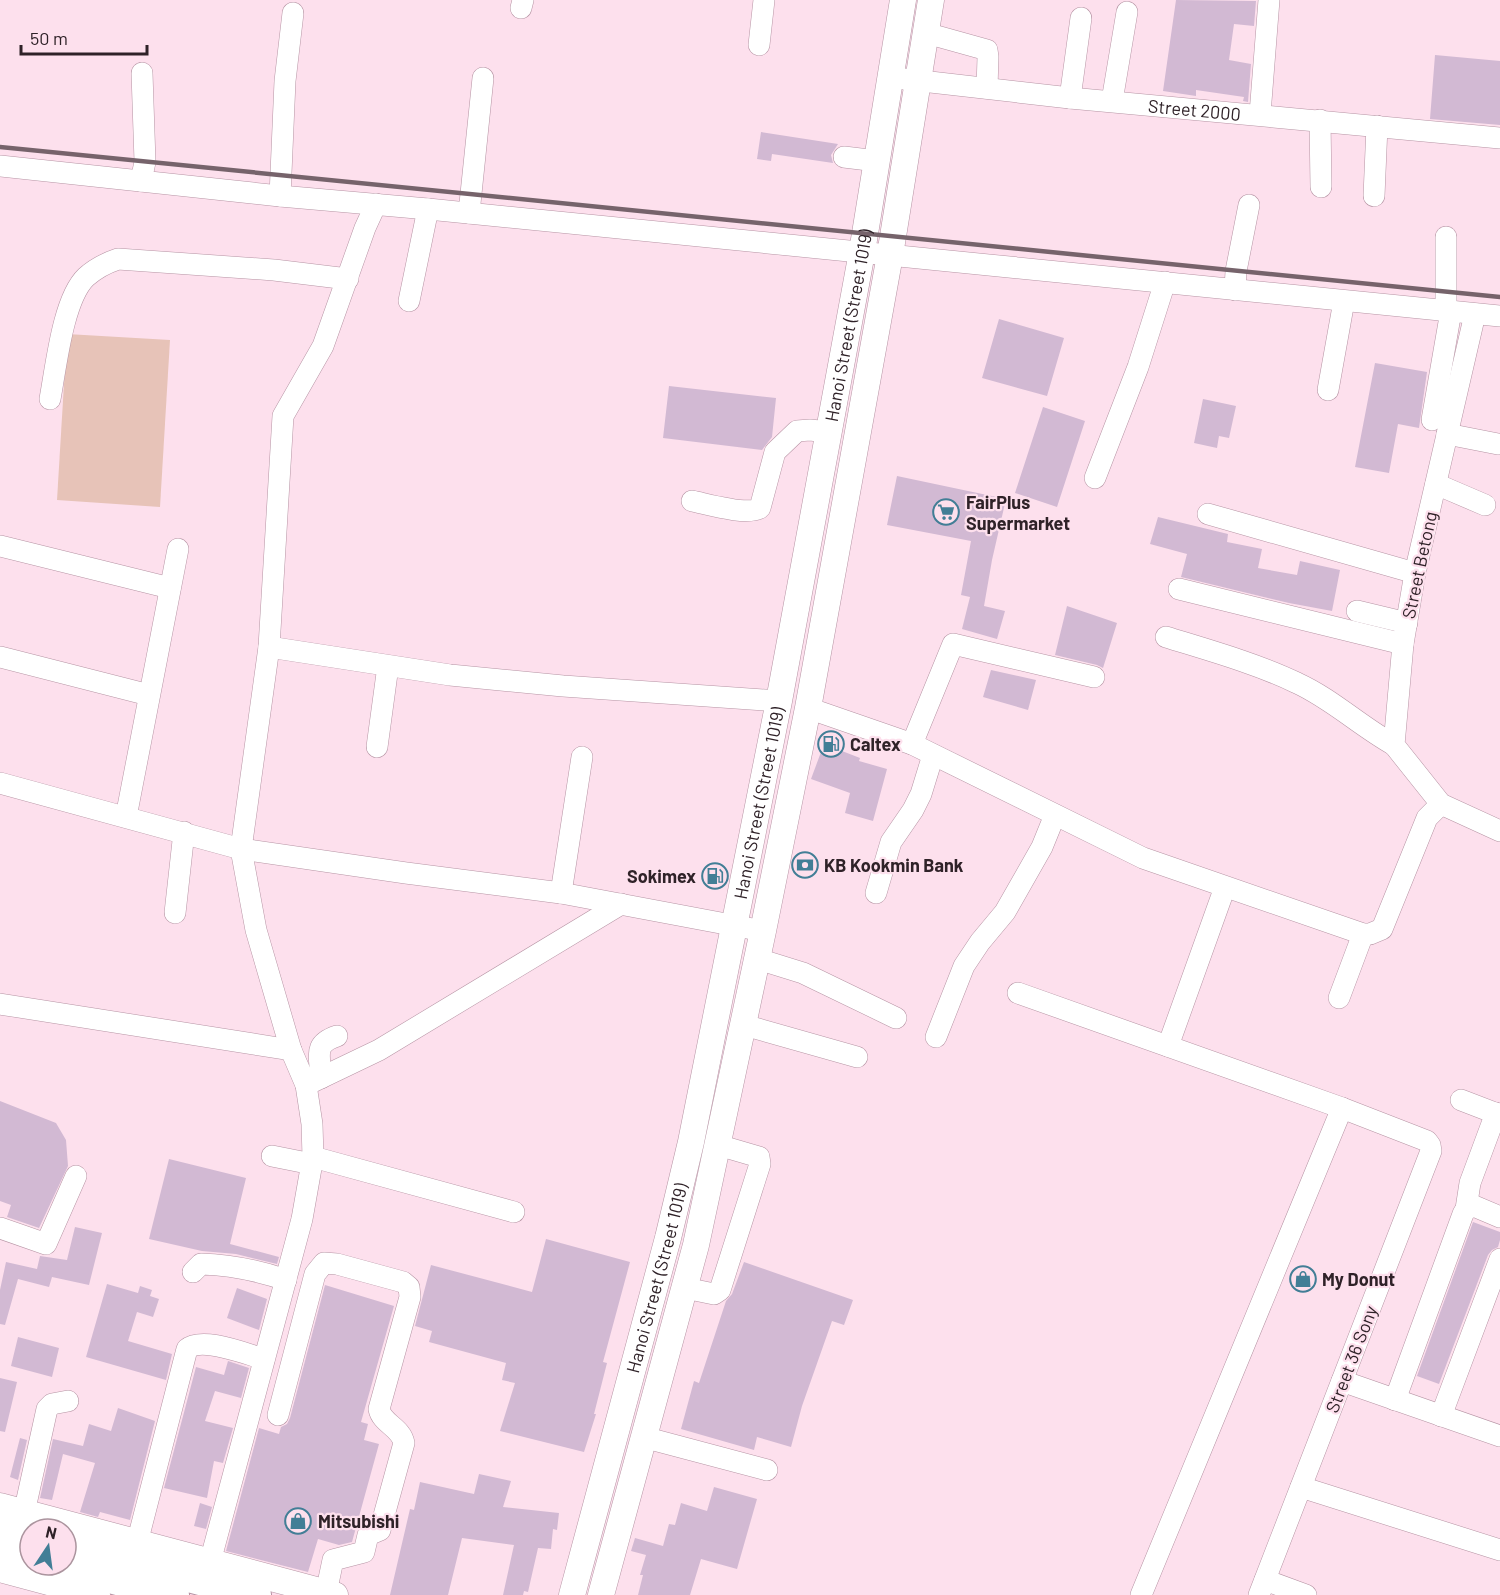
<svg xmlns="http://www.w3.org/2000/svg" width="1500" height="1595" font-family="Barlow,sans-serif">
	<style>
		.green { fill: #e7c3b8 }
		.building { fill: #d2b9d3 }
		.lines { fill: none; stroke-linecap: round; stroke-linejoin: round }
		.minor-casing { stroke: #b694a4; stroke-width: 22 }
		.major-casing { stroke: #b694a4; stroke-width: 27 }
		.highway-casing { stroke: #b694a4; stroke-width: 32 }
		.minor { stroke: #fff; stroke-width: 21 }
		.major { stroke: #fff; stroke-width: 26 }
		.highway { stroke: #fff; stroke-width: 30 }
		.rail { stroke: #76636b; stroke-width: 4.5 }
		.labels { text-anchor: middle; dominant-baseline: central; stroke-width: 4.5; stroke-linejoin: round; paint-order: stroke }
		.street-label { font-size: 18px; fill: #2f2228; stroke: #fde0ed }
		.poi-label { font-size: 18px; font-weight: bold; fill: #2f2228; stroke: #fde0ed; text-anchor: start }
	</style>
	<rect width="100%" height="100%" fill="#fde0ed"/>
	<path class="green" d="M67,334L170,340L160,507L57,500Z"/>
	<path class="building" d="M1176,0L1256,1L1254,26L1234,24L1229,60L1251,64L1248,102L1243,101L1244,97L1196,90V96L1163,91Z
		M1435,55L1500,61V125L1430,119Z
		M761,132L838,144L831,155L833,163L772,154L771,161L757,159Z
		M999,319L1064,338L1047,396L982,378Z
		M1375,363L1427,372L1419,428L1398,424L1389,473L1355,467Z
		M669,386L776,398L772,437L762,450L663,438Z
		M1203,399L1236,406L1229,438L1219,436L1217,448L1194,443Z
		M1043,407L1085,421L1057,507L1015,493Z
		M897,476L1006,499L992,560L984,606L1005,611L997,639L962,629L970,597L961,595L971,541L887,525Z
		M1158,517L1228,534L1227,542L1262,549L1258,568L1297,575L1300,561L1340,570L1332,611L1289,603L1181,577L1187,554L1150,544Z
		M1067,606L1117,623L1103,668L1097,665L1055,655Z
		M991,670L1036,680L1028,710L983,697Z
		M824,744L860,758L859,761L887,769L873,821L845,813L850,793L811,779Z
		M0,1101L56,1123L66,1140L68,1166L39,1228L7,1217L11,1205L0,1201Z
		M169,1159L246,1178L230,1244L279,1257L277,1264L236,1254L202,1251L149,1239Z
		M1473,1222L1500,1232V1240L1498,1247L1492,1250L1488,1255L1439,1384L1417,1376Z
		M75,1227L102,1233L89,1285L52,1277L49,1287L18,1279L5,1325L0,1324V1290L6,1262L37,1269L40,1256L67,1260Z
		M546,1239L630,1262L603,1362L607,1363L594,1414H596L584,1452L500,1431L515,1383L502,1380L506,1363L429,1342L432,1331L415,1326L431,1265L532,1292Z
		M744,1262L853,1300L844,1325L832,1321L802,1406L791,1447L757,1437L754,1450L681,1429L694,1381L699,1383L726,1301L732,1294Z
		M107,1284L138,1293L140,1286L152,1290L150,1296L159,1299L153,1317L137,1312L128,1341L172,1354L166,1380L86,1357Z
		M325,1285L394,1306L361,1422L368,1424L364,1440L379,1444L352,1542L339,1545L318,1539L308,1572L226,1551L259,1428L279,1434L281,1427L287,1424L290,1418Z
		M237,1288L267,1299L259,1330L227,1318Z
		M18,1337L59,1348L52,1377L11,1366Z
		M228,1361L249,1368L241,1398L215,1391L205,1421L233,1428L223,1463L214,1461L207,1498L164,1488L196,1367L224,1375Z
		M0,1378L17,1382L5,1432L0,1431Z
		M118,1408L155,1421L130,1520L100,1512L98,1517L80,1512L95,1463L63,1454L52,1500L40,1498L53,1439L83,1446L89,1424L111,1431Z
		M20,1438L27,1440L18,1480L10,1477Z
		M479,1474L511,1481L503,1507L559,1513L557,1530L553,1529L551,1549L538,1548L528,1592L524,1591L523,1595H503L514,1545L462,1538L448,1595H390L410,1509L414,1510L420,1482L474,1494Z
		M714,1487L757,1499L737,1569L701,1559L690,1595H638L643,1575H640L646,1555L631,1551L635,1538L663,1546L669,1524L675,1525L681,1503L707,1511Z
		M200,1503L212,1507L206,1529L194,1526Z"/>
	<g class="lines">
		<g class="minor-casing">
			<g id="minor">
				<path d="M521,8L523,0"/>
				<path d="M926,33L987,50L988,57L987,88"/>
				<path d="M759,45L764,0"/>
				<path id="s1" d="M904,79L1070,98L1500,138"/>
				<path d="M1070,98L1081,18"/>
				<path d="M1112,101L1127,12"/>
				<path d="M1260,114L1269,0"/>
				<path d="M1320,120L1321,187"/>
				<path d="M844,157L877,161"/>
				<path d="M0,166L280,196L428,209L1500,316"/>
				<path d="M141,181L145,162L142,73"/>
				<path d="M280,196L285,81L293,13"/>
				<path d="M1374,196L1377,126"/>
				<path d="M469,213L483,78"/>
				<path d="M1446,237V311"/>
				<path d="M1235,290L1236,271L1249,205"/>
				<path d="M409,301L428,209"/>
				<path d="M1475,314L1415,573L1403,644L1394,745L1441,804L1500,831"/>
				<path d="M1328,390L1344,301"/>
				<path d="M50,399C56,367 63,299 86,277C96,268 106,263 118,259L274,270L348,279"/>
				<path d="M1432,420L1451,311"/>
				<path d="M1447,434L1498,444"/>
				<path d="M1095,478L1138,367L1165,282"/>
				<path d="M1436,484L1485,505"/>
				<path d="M692,501C707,504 747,516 760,508L775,452L797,431L810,430L828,432"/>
				<path d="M1208,514L1415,573"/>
				<path d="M0,546L170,588"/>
				<path d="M1179,589L1403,644"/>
				<path d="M1357,611L1407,623"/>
				<path d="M1166,637C1208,650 1258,664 1297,683C1332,699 1360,726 1394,745"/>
				<path d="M269,647L450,675L563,686L779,701"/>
				<path d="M0,657L149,695"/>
				<path d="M808,708L912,744L1143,858L1363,934H1370L1382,929L1427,818L1441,804"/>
				<path d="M912,744L953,644L1094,677"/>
				<path d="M377,747L388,666"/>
				<path d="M0,783L241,849L406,873L561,893L763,931"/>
				<path d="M126,817L178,549"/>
				<path d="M561,893L582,757"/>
				<path d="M876,893L891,842L913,810L921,794L933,755"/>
				<path d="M175,913L184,832"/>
				<path d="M758,959L803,973L896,1018"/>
				<path d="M1018,993L1342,1108L1427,1141L1430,1145L1431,1151L1259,1595"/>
				<path d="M1339,998L1363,934"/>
				<path d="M0,1004L291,1050"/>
				<path d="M744,1025L857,1057"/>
				<path d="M936,1037L964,966L980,942L1005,912L1042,847L1055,815"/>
				<path d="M1168,1046L1225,887"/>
				<path d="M321,1078C320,1055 313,1044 337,1036"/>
				<path d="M306,1085L379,1050L621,904"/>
				<path d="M1461,1100L1500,1115"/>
				<path d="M272,1156L312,1164"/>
				<path d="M313,1157L514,1212"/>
				<path d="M1466,1209L1474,1206L1500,1217"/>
				<path d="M0,1228L46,1244L76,1176"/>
				<path d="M193,1272L201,1264C231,1265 257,1270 286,1280"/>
				<path d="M685,1288L714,1294L720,1290L760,1164L759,1157L718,1145"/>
				<path d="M1342,1381L1500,1436"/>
				<path d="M1395,1400L1463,1214L1466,1209L1470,1183L1496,1113"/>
				<path d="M278,1415L315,1274L324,1263L337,1264L403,1282L409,1287L410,1297L379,1409C382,1424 401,1427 404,1443L380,1530L368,1535L364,1552L333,1560L326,1593"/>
				<path d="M1441,1416L1500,1259"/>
				<path d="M643,1437L767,1470"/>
				<path d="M1301,1487L1500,1550"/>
				<path d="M24,1513L47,1409L52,1404L68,1401"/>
				<path d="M137,1543L187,1349C202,1336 246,1354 264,1359"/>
				<path d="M210,1562L302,1219L313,1157L312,1124L306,1085L291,1050L256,930L241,849L269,647L283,416L323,346L365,228L376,204"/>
				<path d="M1265,1580L1306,1595"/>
				<path d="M1141,1595L1342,1108"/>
			</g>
		</g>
		<g class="major-casing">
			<g id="major">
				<path d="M0,1506L335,1595"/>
				<path d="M0,1569L97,1595"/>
				<path id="s2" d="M572,1595L668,1238L691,1142L779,701L862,252L903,0"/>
				<path d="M601,1595L696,1245L763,931L808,708L890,255L931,0"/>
			</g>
		</g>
		<g class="highway-casing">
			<path id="highway" d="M0,1527L30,1535
				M66,1544L256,1595
				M0,1549L30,1557
				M61,1565L174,1595"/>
		</g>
		<use href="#minor" class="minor"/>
		<use href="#major" class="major"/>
		<use href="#highway" class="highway"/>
		<path class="rail" d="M0,147L1500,297"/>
	</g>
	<defs>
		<g id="supermarket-ring" transform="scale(1.35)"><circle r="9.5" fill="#fde0ed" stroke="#427e96" stroke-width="1.5"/><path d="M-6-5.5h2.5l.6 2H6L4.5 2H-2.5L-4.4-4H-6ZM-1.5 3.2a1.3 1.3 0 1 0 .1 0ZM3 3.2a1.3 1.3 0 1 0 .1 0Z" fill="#427e96"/></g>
		<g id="fuel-ring" transform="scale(1.35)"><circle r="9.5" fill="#fde0ed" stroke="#427e96" stroke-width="1.5"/><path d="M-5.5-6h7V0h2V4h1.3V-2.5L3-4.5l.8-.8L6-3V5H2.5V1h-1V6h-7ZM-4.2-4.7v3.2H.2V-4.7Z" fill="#427e96"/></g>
		<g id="bank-ring" transform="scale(1.35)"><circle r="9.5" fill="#fde0ed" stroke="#427e96" stroke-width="1.5"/><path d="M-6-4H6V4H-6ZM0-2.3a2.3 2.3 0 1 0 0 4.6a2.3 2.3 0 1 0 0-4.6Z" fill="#427e96"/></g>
		<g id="shop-ring" transform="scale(1.35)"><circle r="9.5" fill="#fde0ed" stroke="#427e96" stroke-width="1.5"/><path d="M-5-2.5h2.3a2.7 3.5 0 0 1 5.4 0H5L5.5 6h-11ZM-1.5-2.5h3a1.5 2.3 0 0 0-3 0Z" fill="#427e96"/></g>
	</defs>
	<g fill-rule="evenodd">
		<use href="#supermarket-ring" x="946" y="512"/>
		<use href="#fuel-ring" x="831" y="744"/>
		<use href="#bank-ring" x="805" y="865"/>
		<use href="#fuel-ring" x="715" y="876"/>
		<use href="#shop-ring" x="1303" y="1279"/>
		<use href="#shop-ring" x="298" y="1521"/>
	</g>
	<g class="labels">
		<g class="street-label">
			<text stroke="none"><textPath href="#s1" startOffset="292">Street 2000</textPath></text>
			<text stroke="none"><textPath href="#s2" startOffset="1300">Hanoi Street (Street 1019)</textPath></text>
			<text transform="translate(1419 565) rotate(-78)">Street Betong</text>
			<text stroke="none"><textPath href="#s2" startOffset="814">Hanoi Street (Street 1019)</textPath></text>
			<text stroke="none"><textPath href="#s2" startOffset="328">Hanoi Street (Street 1019)</textPath></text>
			<text transform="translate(1351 1359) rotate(-69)">Street 36 Sony</text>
		</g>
		<g class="poi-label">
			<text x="966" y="502">FairPlus<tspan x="966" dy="21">Supermarket</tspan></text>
			<text x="850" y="744">Caltex</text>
			<text x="824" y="865">KB Kookmin Bank</text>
			<text x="696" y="876" text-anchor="end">Sokimex</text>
			<text x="1322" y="1279">My Donut</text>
			<text x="318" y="1521">Mitsubishi</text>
		</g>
	</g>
	<g transform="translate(48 1547) rotate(13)"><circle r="28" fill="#fde0ed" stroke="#ab949e" stroke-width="1.5"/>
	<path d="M0-4.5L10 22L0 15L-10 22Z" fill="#427e96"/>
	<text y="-9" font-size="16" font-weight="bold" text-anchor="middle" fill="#2f2228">N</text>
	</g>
	<path d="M21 45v9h126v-9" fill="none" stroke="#2f2228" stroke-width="3"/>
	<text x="30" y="45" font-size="18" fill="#2f2228" stroke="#fde0ed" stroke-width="4.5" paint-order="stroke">50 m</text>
</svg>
